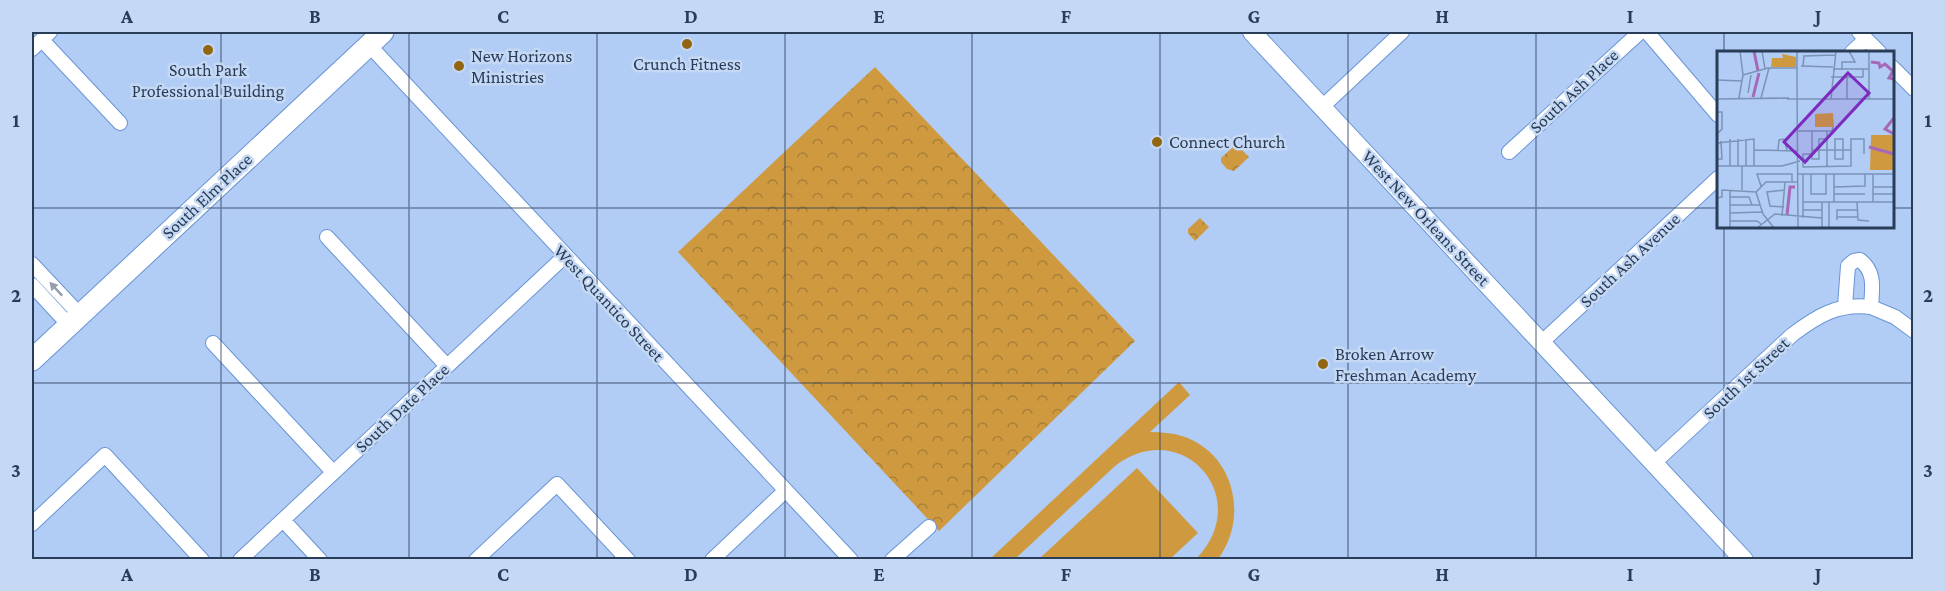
<svg xmlns="http://www.w3.org/2000/svg" width="1945" height="591" font-family="'Crimson Pro',serif">
	<style>
		.park { fill: url(#park-crowns) }
		.pitch { fill: #cf9a3f }
		.lines { fill: none; stroke-linecap: round; stroke-linejoin: round }
		.street-casing { stroke: #6995d4; stroke-width: 16 }
		.secondary-casing { stroke: #6995d4; stroke-width: 20 }
		.primary-casing { stroke: #6995d4; stroke-width: 23 }
		.street { stroke: #fff; stroke-width: 14 }
		.secondary { stroke: #fff; stroke-width: 18 }
		.primary { stroke: #fff; stroke-width: 21 }
		.oneway { fill: #949eac }
		.grid { fill: none; stroke: #2a3d58; stroke-width: 1.5; stroke-opacity: 0.55 }
		.poi-dot { fill: #926610; stroke: #c6d9f4; stroke-width: 2 }
		.labels { text-anchor: middle; dominant-baseline: central; stroke-width: 5; stroke-linejoin: round; paint-order: stroke }
		.poi-label { font-size: 18px; fill: #2a3d58; stroke: #c6d9f4; text-anchor: start }
		.street-label { font-size: 18px; fill: #2a3d58; stroke: #c6d9f4 }
		.inset-river { fill: none; stroke: #a569b8; stroke-width: 3 }
		.inset-road { fill: none; stroke: #7b93b6; stroke-width: 1.5 }
		.view { fill: #7b2cbf; fill-opacity: 0.15; stroke: #7b2cbf; stroke-width: 3 }
		.inset-edge { fill: none; stroke: #2a3d58; stroke-width: 3 }
		.neatline { fill: none; stroke: #2a3d58; stroke-width: 2 }
		.grid-label { font-size: 20px; text-anchor: middle; font-weight: bold; fill: #2a3d58 }
	</style>
	<defs>
		<pattern id="park-crowns" width="20" height="18" patternUnits="userSpaceOnUse" patternTransform="scale(1.5)"><rect width="20" height="18" fill="#cf9a3f"/><path d="M2 6a3 3 0 1 1 6 0M12 15a3 3 0 1 1 6 0" fill="none" stroke="#a87f38"/></pattern>
	</defs>
	<rect width="100%" height="100%" fill="#b1ccf5"/>
	<path class="park" d="M875,67L1135,341L939,531L678,252Z
		M1234,146H1238L1249,157L1234,171L1227,169L1221,162V158Z
		M1200,218L1209,227L1195,241L1188,233V229Z"/>
	<path class="pitch" d="M1179,382L1190,395L1150,432C1161,432 1172,433 1182,436C1235,453 1249,518 1218,559H1196C1256,497 1181,415 1115,466L1015,559H990Z
		M1137,468L1198,533L1170,559H1039Z"/>
	<g class="lines">
		<g class="street-casing">
			<path id="street" d="M1647,32L1718,115
				M1859,32L1879,52
				M42,40L120,123
				M369,45L851,560
				M32,49L50,32
				M1852,52L1866,39
				M1892,67L1914,89
				M1322,107L1402,32
				M1509,152L1640,32
				M327,237L447,366
				M32,264L80,315
				M32,285L69,325
				M1845,306L1848,266L1854,261L1860,260C1876,272 1872,289 1871,307L1895,317L1914,331
				M1542,342L1718,178
				M213,343L333,472
				M1654,463L1792,335C1817,316 1838,303 1871,307
				M283,520L320,560
				M32,524L105,455L202,560
				M240,560L565,256
				M476,560L557,484L628,560
				M712,560L785,491
				M892,560L929,527"/>
		</g>
		<g class="secondary-casing">
			<path id="secondary" d="M1252,32L1744,560"/>
		</g>
		<g class="primary-casing">
			<path id="primary" d="M32,360L383,32"/>
		</g>
		<use href="#street" class="street"/>
		<use href="#secondary" class="secondary"/>
		<use href="#primary" class="primary"/>
	</g>
	<defs><path id="oneway-solid" d="M-6-.8H1V-3.2L6.5 0L1 3.2V.8H-6Z" transform="scale(1.5)"/></defs>
	<use class="oneway" href="#oneway-solid" transform="translate(56 289) rotate(-133)"/>
	<path class="grid" d="M221,32V560M409,32V560M597,32V560M785,32V560M972,32V560M1160,32V560M1348,32V560M1536,32V560M1724,32V52M32,208H1718M1892,208H1914M1724,226V560M32,383H1914"/>
	<g class="poi-dot">
		<circle cx="687" cy="44" r="6"/>
		<circle cx="208" cy="50" r="6"/>
		<circle cx="459" cy="66" r="6"/>
		<circle cx="1157" cy="142" r="6"/>
		<circle cx="1323" cy="364" r="6"/>
	</g>
	<g class="labels">
		<g class="poi-label">
			<text x="471" y="56">New Horizons<tspan x="471" dy="21">Ministries</tspan></text>
			<text x="687" y="64" text-anchor="middle">Crunch Fitness</text>
			<text x="208" y="70" text-anchor="middle">South Park<tspan x="208" dy="21">Professional Building</tspan></text>
			<text x="1169" y="142">Connect Church</text>
			<text x="1335" y="354">Broken Arrow<tspan x="1335" dy="21">Freshman Academy</tspan></text>
		</g>
		<g class="street-label">
			<text transform="translate(1574 91) rotate(-43)">South Ash Place</text>
			<text transform="translate(207 196) rotate(-43)">South Elm Place</text>
			<text transform="translate(1426 218) rotate(47)">West New Orleans Street</text>
			<text transform="translate(1630 260) rotate(-43)">South Ash Avenue</text>
			<text transform="translate(609 303) rotate(47)">West Quantico Street</text>
			<text transform="translate(1746 378) rotate(-43)">South 1st Street</text>
			<text transform="translate(402 408) rotate(-43)">South Date Place</text>
		</g>
	</g>
	<g transform="translate(1717 51)">
		<rect width="177" height="177" fill="#b1ccf5"/>
		<path d="M154,84H177V119H153Z" fill="#cf9a3f"/>
		<path d="M65,3L79,6V16H54L55,7H66ZM116,62L117,76H98V63Z" fill="#cf9a3f"/>
		<path class="inset-river" d="M37,0L41,20M154,11L162,12L163,16L168,13L176,20L172,27L177,28M36,46L42,22M177,67L168,78L177,83M152,96L177,103M70,164L73,136H78"/>
		<path class="inset-road" d="M45,0L48,18M152,0V48M84,15L116,16M86,15L87,5L118,4M116,18H152M125,19V11H138L132,0M26,24L51,17H80M114,26H146V18M130,26V48M0,29L25,30M80,30L81,177M80,32V0M31,42L34,24M22,47L26,24L23,0M44,47L52,17M0,48L72,47M70,48H177M114,48L119,0M0,61H5V78L0,83M81,80H115L116,76M95,80V108H102V88H110M110,80V115M13,88V115M118,88H126V108H118ZM0,92L37,88V115M37,99L81,100M61,99L62,89L67,88L70,99M95,99H134M95,103H86V116L134,115V88H147V103M0,108H5L4,90M0,115H65L83,110M21,115V88M25,115V139M29,115V88M81,123H177M86,123V167M94,123V143H109V123M117,123V151M156,123V151M44,135L40,123H75V131M117,136L148,135V123M156,136H177M13,139V177M39,141L46,163L57,177M117,143H148M156,143H177M13,146H32L35,154M0,147L5,146V139L39,141L49,131H81M86,151H177M105,151V177M112,151V177M140,151L141,169L152,170M13,154H43M67,156L53,155L50,141L68,139M86,159H105M13,162L45,161M65,165L68,131M120,166H140M120,169V159H140M13,170H40L44,173M40,177L58,163L105,167"/>
		<path class="view" d="M131,22L152,42L88,111L67,91Z"/>
		<rect width="177" height="177" class="inset-edge"/>
	</g>
	<rect width="1945" height="591" fill="none" stroke="#c6d9f4" stroke-width="66"/>
	<rect x="33" y="33" width="1879" height="525" class="neatline"/>
	<g class="grid-label">
		<text x="127" y="23">A</text>
		<text x="315" y="23">B</text>
		<text x="503" y="23">C</text>
		<text x="691" y="23">D</text>
		<text x="879" y="23">E</text>
		<text x="1066" y="23">F</text>
		<text x="1254" y="23">G</text>
		<text x="1442" y="23">H</text>
		<text x="1630" y="23">I</text>
		<text x="1818" y="23">J</text>
		<text x="16" y="127">1</text>
		<text x="1928" y="127">1</text>
		<text x="16" y="302">2</text>
		<text x="1928" y="302">2</text>
		<text x="16" y="477">3</text>
		<text x="1928" y="477">3</text>
		<text x="127" y="581">A</text>
		<text x="315" y="581">B</text>
		<text x="503" y="581">C</text>
		<text x="691" y="581">D</text>
		<text x="879" y="581">E</text>
		<text x="1066" y="581">F</text>
		<text x="1254" y="581">G</text>
		<text x="1442" y="581">H</text>
		<text x="1630" y="581">I</text>
		<text x="1818" y="581">J</text>
	</g>
</svg>
